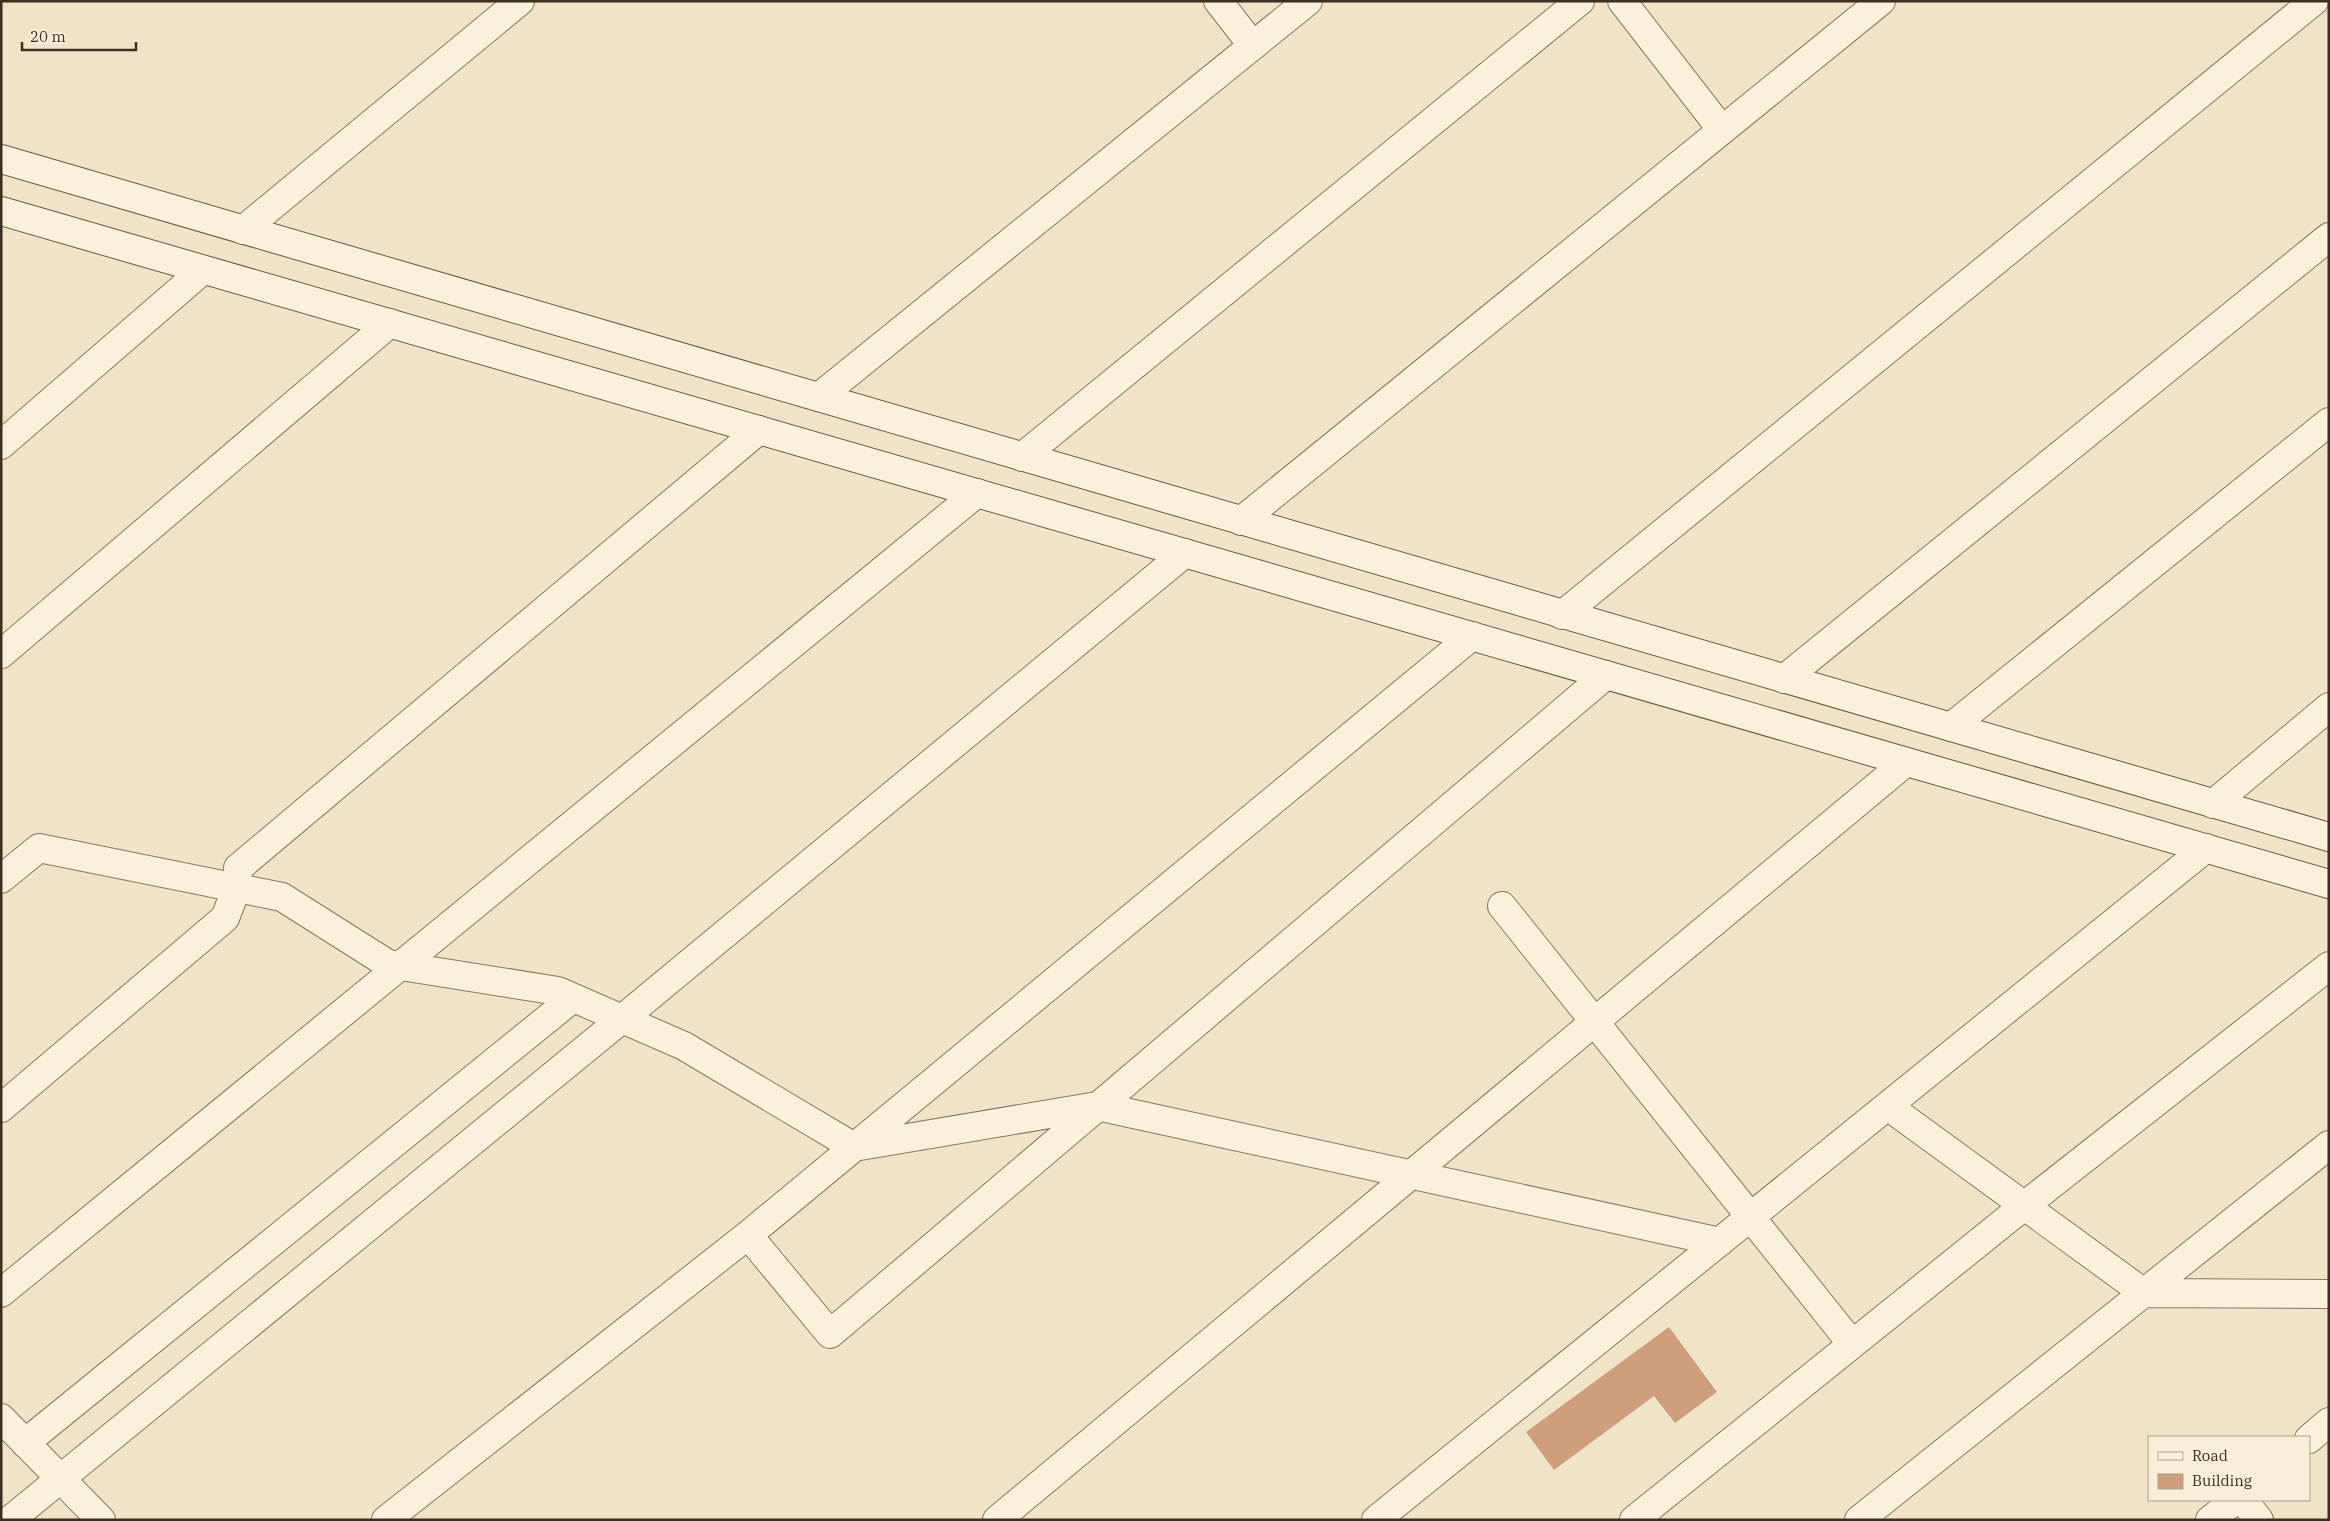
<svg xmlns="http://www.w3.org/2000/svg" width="2330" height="1521" font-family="'IBM Plex Serif',serif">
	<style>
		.building { fill: #cf9f7d }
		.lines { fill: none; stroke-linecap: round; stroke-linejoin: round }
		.minor-casing { stroke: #8d765c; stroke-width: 30 }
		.tertiary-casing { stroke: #8d765c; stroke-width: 30 }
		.secondary-casing { stroke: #6f573f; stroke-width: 30 }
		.minor { stroke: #faf1dc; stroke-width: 28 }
		.tertiary { stroke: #faf1dc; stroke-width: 28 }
		.secondary { stroke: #faf1dc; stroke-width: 28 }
	</style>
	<rect width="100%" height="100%" fill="#f0e4c8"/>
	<path class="building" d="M1669,1327L1717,1392L1675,1423L1654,1396L1554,1470L1526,1432Z"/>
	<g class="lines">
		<g class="minor-casing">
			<path id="minor" d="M1218,1L1253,46
				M1622,1L1722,130
				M243,230L520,1
				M819,397L1308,1
				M1,445L203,270
				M1022,457L1580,1
				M1241,521L1881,1
				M1562,615L2314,1
				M1,654L390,323
				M1784,679L2329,237
				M1951,727L2329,422
				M2213,804L2329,707
				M1,879L39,848L282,897L388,964L558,991L684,1046L854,1147L1097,1106L1720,1242
				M1502,906L1852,1344
				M1889,1107L2144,1293L2329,1294
				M1,1108L225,918L237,887L238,868L759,430
				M748,1235L830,1334L1606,675
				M1,1293L977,493
				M2309,1439L2329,1422
				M25,1443L573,998
				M2243,1500L2259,1520
				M10,1520L622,1019L1185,553
				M386,1520L748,1235L1472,636
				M997,1520L1906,762
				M1376,1520L2206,848
				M1634,1520L2024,1206L2329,966
				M1859,1520L2329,1145
				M2210,1520L2235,1500"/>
		</g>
		<g class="tertiary-casing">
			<path id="tertiary" d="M1,1418L101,1520"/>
		</g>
		<g class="secondary-casing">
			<path id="secondary" d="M1,159L2329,837
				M1,211L2329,884"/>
		</g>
		<use href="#minor" class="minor"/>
		<use href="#tertiary" class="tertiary"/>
		<use href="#secondary" class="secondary"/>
	</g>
	<rect width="2330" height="1521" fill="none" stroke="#3d2e20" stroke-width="5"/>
	<rect x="2148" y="1436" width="162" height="65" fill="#f7eed8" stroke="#ada18e"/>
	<rect x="2158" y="1452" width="25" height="8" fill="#faf1dc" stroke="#ada18e"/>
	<text x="2192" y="1461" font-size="15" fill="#3d2e20">Road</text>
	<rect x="2158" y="1474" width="25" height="15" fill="#cf9f7d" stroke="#ada18e"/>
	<text x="2192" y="1486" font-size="15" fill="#3d2e20">Building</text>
	<path d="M22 42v8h114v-8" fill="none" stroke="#3d2e20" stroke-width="2.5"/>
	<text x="30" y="42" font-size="15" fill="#3d2e20" stroke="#f7eed8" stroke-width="4" paint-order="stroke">20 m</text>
</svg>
